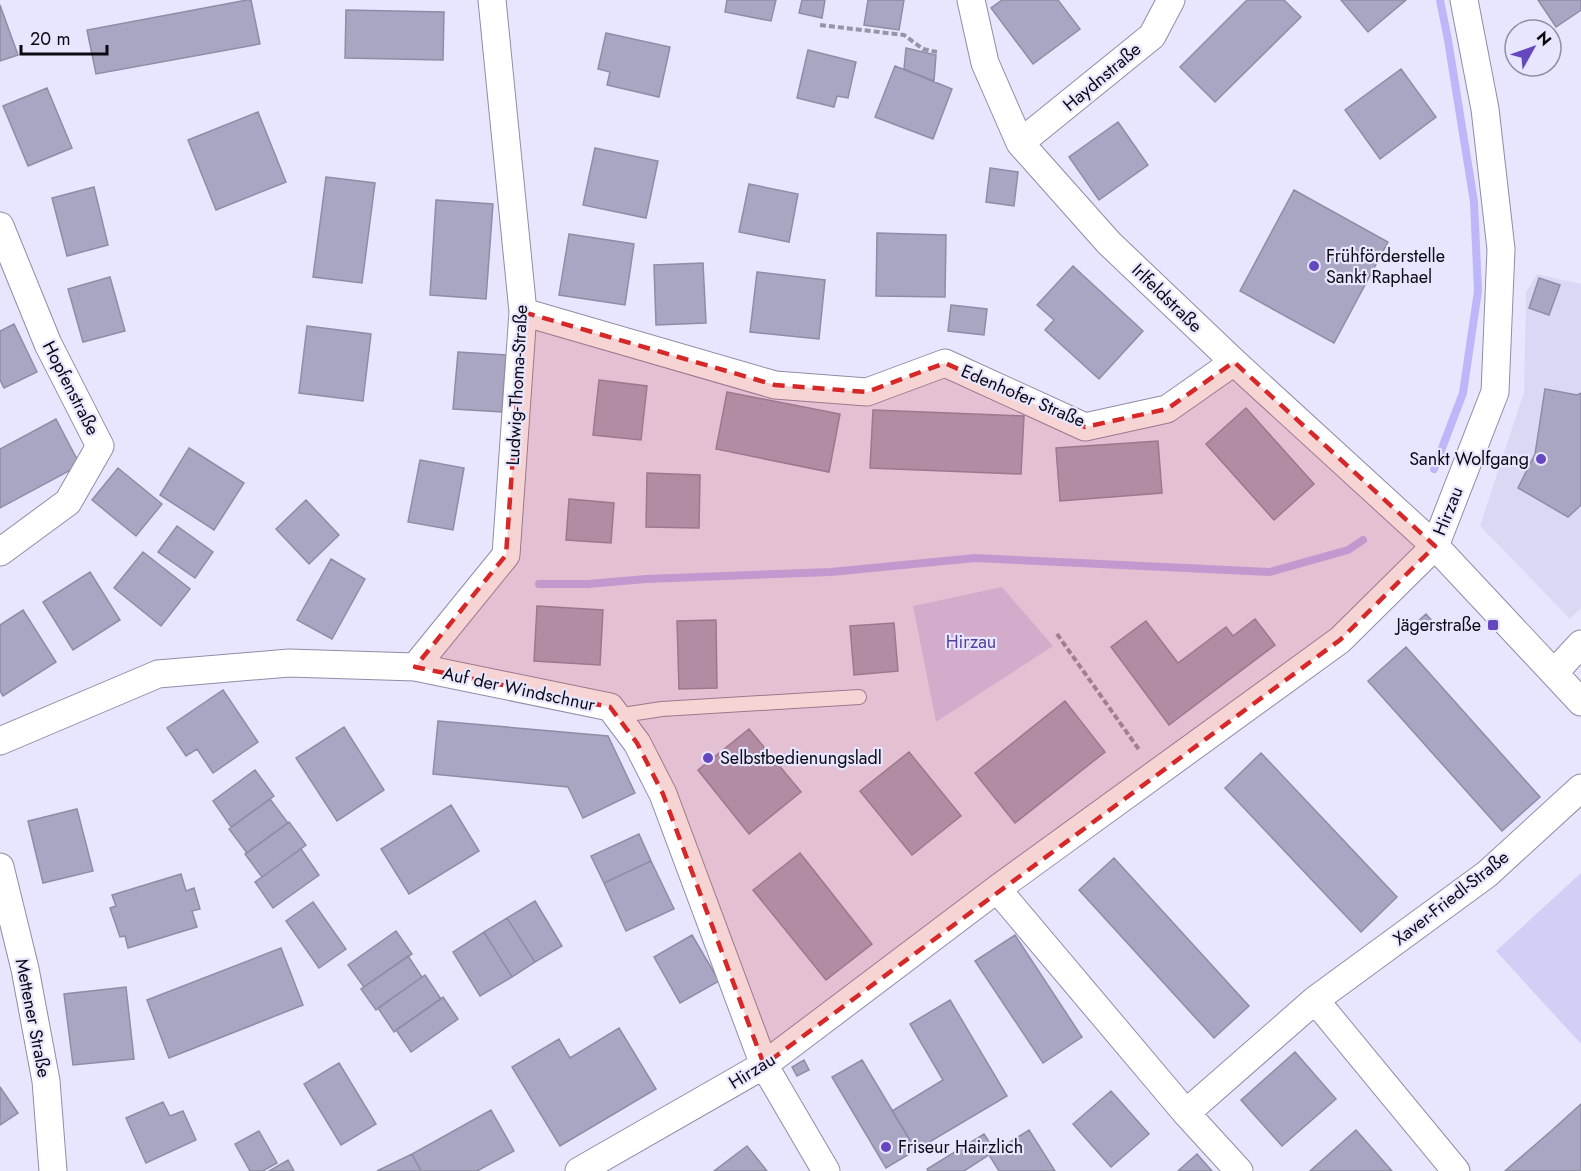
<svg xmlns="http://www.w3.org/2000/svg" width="1581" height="1171" font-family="Jost,sans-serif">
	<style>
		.built { fill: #dbd8f5 }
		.green { fill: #d2cef6 }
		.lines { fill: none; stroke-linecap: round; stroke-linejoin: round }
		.stream { stroke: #bdb6f8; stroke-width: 8 }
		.building { fill: #a8a6c2; stroke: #8f8ca7; stroke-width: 1.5 }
		.service-casing { stroke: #8f8ca7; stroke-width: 16 }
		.minor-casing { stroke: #8f8ca7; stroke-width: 29 }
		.path { stroke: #9694a7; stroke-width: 4; stroke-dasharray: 6 3; stroke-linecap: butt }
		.service { stroke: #fff; stroke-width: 14 }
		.minor { stroke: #fff; stroke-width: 27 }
		.marked { fill: #d62828; fill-opacity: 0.2; stroke: #d62828; stroke-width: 4.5; stroke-dasharray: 12 8; stroke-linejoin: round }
		.poi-dot { fill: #6547c0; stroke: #e8e6fe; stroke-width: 2 }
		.labels { text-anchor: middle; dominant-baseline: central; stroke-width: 4.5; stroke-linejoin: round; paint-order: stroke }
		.street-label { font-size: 18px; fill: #0b0a13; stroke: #e8e6fe }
		.poi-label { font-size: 18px; fill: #0b0a13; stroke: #e8e6fe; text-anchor: start }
		.park-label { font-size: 18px; fill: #543f9d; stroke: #e8e6fe }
	</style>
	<rect width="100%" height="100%" fill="#e8e6fe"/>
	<path class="built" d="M1537,274L1581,284V608L1570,619L1480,526L1524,392L1526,292Z"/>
	<path class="green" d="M1002,587L1053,646L936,722L913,606Z
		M1581,873V1044L1496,951Z"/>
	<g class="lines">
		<path class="stream" d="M1434,469L1463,393L1478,291L1474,202L1448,40L1440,0
			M539,584H588L646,579L831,572L975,558L1270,572L1348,550L1363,540"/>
	</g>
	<path class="building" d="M247,0H251L260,44L96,74L87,30Z
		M727,0H776L771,21L725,12Z
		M802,0H825L822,18L799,13Z
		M868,0H904L899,30L864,25Z
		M1002,0H1058L1080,29L1033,64L991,8Z
		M1247,0H1284L1301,17L1215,102L1180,67Z
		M1341,0H1406L1368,32Z
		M1538,0H1581V10L1556,27Z
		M0,5L18,55L0,61Z
		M346,10L444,12L443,60L345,58Z
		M606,33L670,47L659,97L607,85L610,72L598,69Z
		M906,48L936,55L934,81L904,69Z
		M808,50L856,62L848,98L837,96L834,107L797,98Z
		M895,66L952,89L933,139L875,117Z
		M1401,69L1436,117L1380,159L1345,110Z
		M47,88L72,148L28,166L3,106Z
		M258,112L286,182L216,210L188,140Z
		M1118,122L1148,165L1099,200L1069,157Z
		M595,148L658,161L646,218L583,205Z
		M990,168L1018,172L1014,206L986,202Z
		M326,177L375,183L362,283L313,277Z
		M749,184L798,194L789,242L739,232Z
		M94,187L108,245L67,256L52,198Z
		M1294,190L1388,242L1334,343L1240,291Z
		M436,200L493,204L486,299L430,295Z
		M877,233L946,235L945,297L876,296Z
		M569,234L634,244L625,305L559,295Z
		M703,263L706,323L656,325L654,265Z
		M1073,266L1143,331L1099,379L1045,330L1054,320L1037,305Z
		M757,272L825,280L819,339L750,332Z
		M110,277L125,331L83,342L68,289Z
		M1539,278L1560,285L1549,315L1529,308Z
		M951,305L987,309L984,335L948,331Z
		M14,324L37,372L4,388L0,380V331Z
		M307,326L371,334L363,401L299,393Z
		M458,352L506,355L502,412L453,409Z
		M599,380L647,386L641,440L593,435Z
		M1545,389L1577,395L1581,393V505L1568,517L1518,488L1535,454Z
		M727,392L840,414L829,472L716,449Z
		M1246,408L1314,484L1274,520L1206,444Z
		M873,410L1024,416L1021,474L870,468Z
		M56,419L80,465L0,508V449Z
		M1158,441L1162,493L1060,501L1056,448Z
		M189,448L244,483L214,530L160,495Z
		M420,460L464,468L453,530L408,522Z
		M118,468L162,504L136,536L92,500Z
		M647,473L700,475L699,528L646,527Z
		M569,499L614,503L611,543L566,540Z
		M306,500L339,535L309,564L276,529Z
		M177,526L213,552L195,578L158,552Z
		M143,552L190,589L161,626L114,588Z
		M331,559L365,579L332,639L297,620Z
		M90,572L120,620L73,650L43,602Z
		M537,606L603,610L600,665L534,661Z
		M23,610L56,662L3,696L0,691V625Z
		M1426,614L1434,623L1425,630L1418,621Z
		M1255,619L1275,645L1169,725L1111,647L1146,621L1178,663L1226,627L1233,636Z
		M716,620L717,688L679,689L677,621Z
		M894,623L898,671L854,675L850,626Z
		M1406,647L1540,797L1502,831L1368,681Z
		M223,690L258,742L213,773L197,749L186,756L167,728Z
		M1065,701L1105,752L1015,823L975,773Z
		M438,721L608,736L635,793L583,818L568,787L433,774Z
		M344,727L384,790L337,821L296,758Z
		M749,729L801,792L749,834L698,770Z
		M909,752L961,816L912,855L860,791Z
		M1261,753L1397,897L1361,932L1225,788Z
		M255,770L274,796L231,827L213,801Z
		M270,799L288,823L247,853L229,829Z
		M451,805L479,851L409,894L381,849Z
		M77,809L93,871L43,883L28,821Z
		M289,822L306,845L262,877L245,854Z
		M639,834L651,861L604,883L591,856Z
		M301,849L319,875L273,908L255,882Z
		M800,853L872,944L826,980L753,890Z
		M1114,858L1249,1006L1214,1038L1079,890Z
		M651,861L674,909L626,931L604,883Z
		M181,874L186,891L194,888L200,909L192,911L197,927L128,948L125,936L120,937L110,908L116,906L112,895Z
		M535,901L562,946L535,962L507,918Z
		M313,902L346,949L319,968L286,921Z
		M507,918L535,962L512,977L484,932Z
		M396,931L412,954L364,987L348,965Z
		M484,932L512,977L480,996L453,952Z
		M692,935L719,981L680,1003L654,957Z
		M1015,935L1082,1037L1043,1063L975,961Z
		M281,948L303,1005L169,1058L147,1000Z
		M408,956L422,977L376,1010L361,989Z
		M425,975L441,999L394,1032L378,1008Z
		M126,987L134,1059L73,1065L64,994Z
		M443,997L458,1019L411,1052L396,1030Z
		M950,1000L1007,1096L916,1150L892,1111L943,1080L910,1024Z
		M619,1028L656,1089L560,1146L512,1067L559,1039L570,1058Z
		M1295,1052L1336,1099L1282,1146L1241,1100Z
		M804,1060L809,1070L797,1076L792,1067Z
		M862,1060L916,1150L886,1168L832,1077Z
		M339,1063L376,1124L341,1145L304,1084Z
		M0,1087L18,1113L0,1125Z
		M1111,1091L1149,1134L1111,1167L1073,1124Z
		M163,1102L170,1116L183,1111L196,1140L146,1163L126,1118Z
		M1581,1104V1171H1505L1551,1131Z
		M491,1110L514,1151L477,1171H421L412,1154Z
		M1029,1130L1055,1171H999L989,1155Z
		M1356,1130L1392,1171H1310Z
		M259,1131L277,1163L263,1171H250L235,1144Z
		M984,1134L995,1151L964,1171H928L927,1169Z
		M747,1146L767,1171H714Z
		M412,1154L421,1171H377Z
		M1197,1154L1212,1171H1178Z
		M288,1160L294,1171H269Z"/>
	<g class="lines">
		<g class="service-casing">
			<path id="service" d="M616,716L662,709L859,697"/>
		</g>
		<g class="minor-casing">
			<path id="minor" d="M971,0L985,63L1020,143L1109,243L1234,362L1435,546L1581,702
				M1020,143L1152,36L1171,0
				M0,226L48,344L100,446L68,502L0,552
				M523,312L775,385L867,392L945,363L1085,427L1167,409L1234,362
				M415,667L506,555L523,312L492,0
				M1554,673L1581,644
				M0,741L158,674L289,663L415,667L610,707L637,743L663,794L764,1065L826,1171
				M0,867L25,969L46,1081L53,1171
				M997,889L1186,1113L1315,1000L1487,874L1581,788
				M1315,1000L1456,1171
				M1186,1113L1239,1171
				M579,1171L764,1065L997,889L1340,640L1435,546L1495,392L1501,249L1485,109L1464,0"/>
		</g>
		<path class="path" d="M820,25L904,35L923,49L937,52
			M1057,634L1140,751"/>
		<use href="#service" class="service"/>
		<use href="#minor" class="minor"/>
	</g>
	<path class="marked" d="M523,312L775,385L867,392L945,363L1085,427L1167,409L1234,362L1435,546L1340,640L764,1065L663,794L637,743L610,707L415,667L506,555Z"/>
	<g class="poi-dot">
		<circle cx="1314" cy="266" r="6"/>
		<circle cx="1541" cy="459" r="6"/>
		<rect x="1487" y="619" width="12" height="12" rx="3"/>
		<circle cx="708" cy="758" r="6"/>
		<circle cx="886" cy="1147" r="6"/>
	</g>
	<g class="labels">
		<g class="street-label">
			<text transform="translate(1102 77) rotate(-40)">Haydnstraße</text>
			<text transform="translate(1167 298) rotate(44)">Irlfeldstraße</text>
			<text transform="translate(517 385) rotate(-87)">Ludwig-Thoma-Straße</text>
			<text transform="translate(71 388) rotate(63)">Hopfenstraße</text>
			<text transform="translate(1023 396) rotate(23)">Edenhofer Straße</text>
			<text transform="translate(1448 511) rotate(-68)">Hirzau</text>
			<text transform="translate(519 689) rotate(12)">Auf der Windschnur</text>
			<text transform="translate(1451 898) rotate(-38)">Xaver-Friedl-Straße</text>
			<text transform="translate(33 1018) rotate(79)">Mettener Straße</text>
			<text transform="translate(752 1071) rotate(-32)">Hirzau</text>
		</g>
		<g class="poi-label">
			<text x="1326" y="256">Frühförderstelle<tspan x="1326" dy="21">Sankt Raphael</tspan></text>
			<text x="1529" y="459" text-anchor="end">Sankt Wolfgang</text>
			<text x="1481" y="625" text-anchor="end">Jägerstraße</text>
			<text x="720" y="758">Selbstbedienungsladl</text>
			<text x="898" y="1147">Friseur Hairzlich</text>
		</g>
		<g class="park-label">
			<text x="971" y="642">Hirzau</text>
		</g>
	</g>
	<g transform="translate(1533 48) rotate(50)"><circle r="28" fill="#e8e6fe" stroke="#908ea0" stroke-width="1.5"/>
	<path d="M0-4.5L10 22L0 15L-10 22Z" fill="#6547c0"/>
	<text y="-9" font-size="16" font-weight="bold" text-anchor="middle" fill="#0b0a13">N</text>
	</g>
	<path d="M21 45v9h86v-9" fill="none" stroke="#0b0a13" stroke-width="3"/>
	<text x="30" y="45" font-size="18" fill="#0b0a13" stroke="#e8e6fe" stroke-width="4.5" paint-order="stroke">20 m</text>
</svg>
